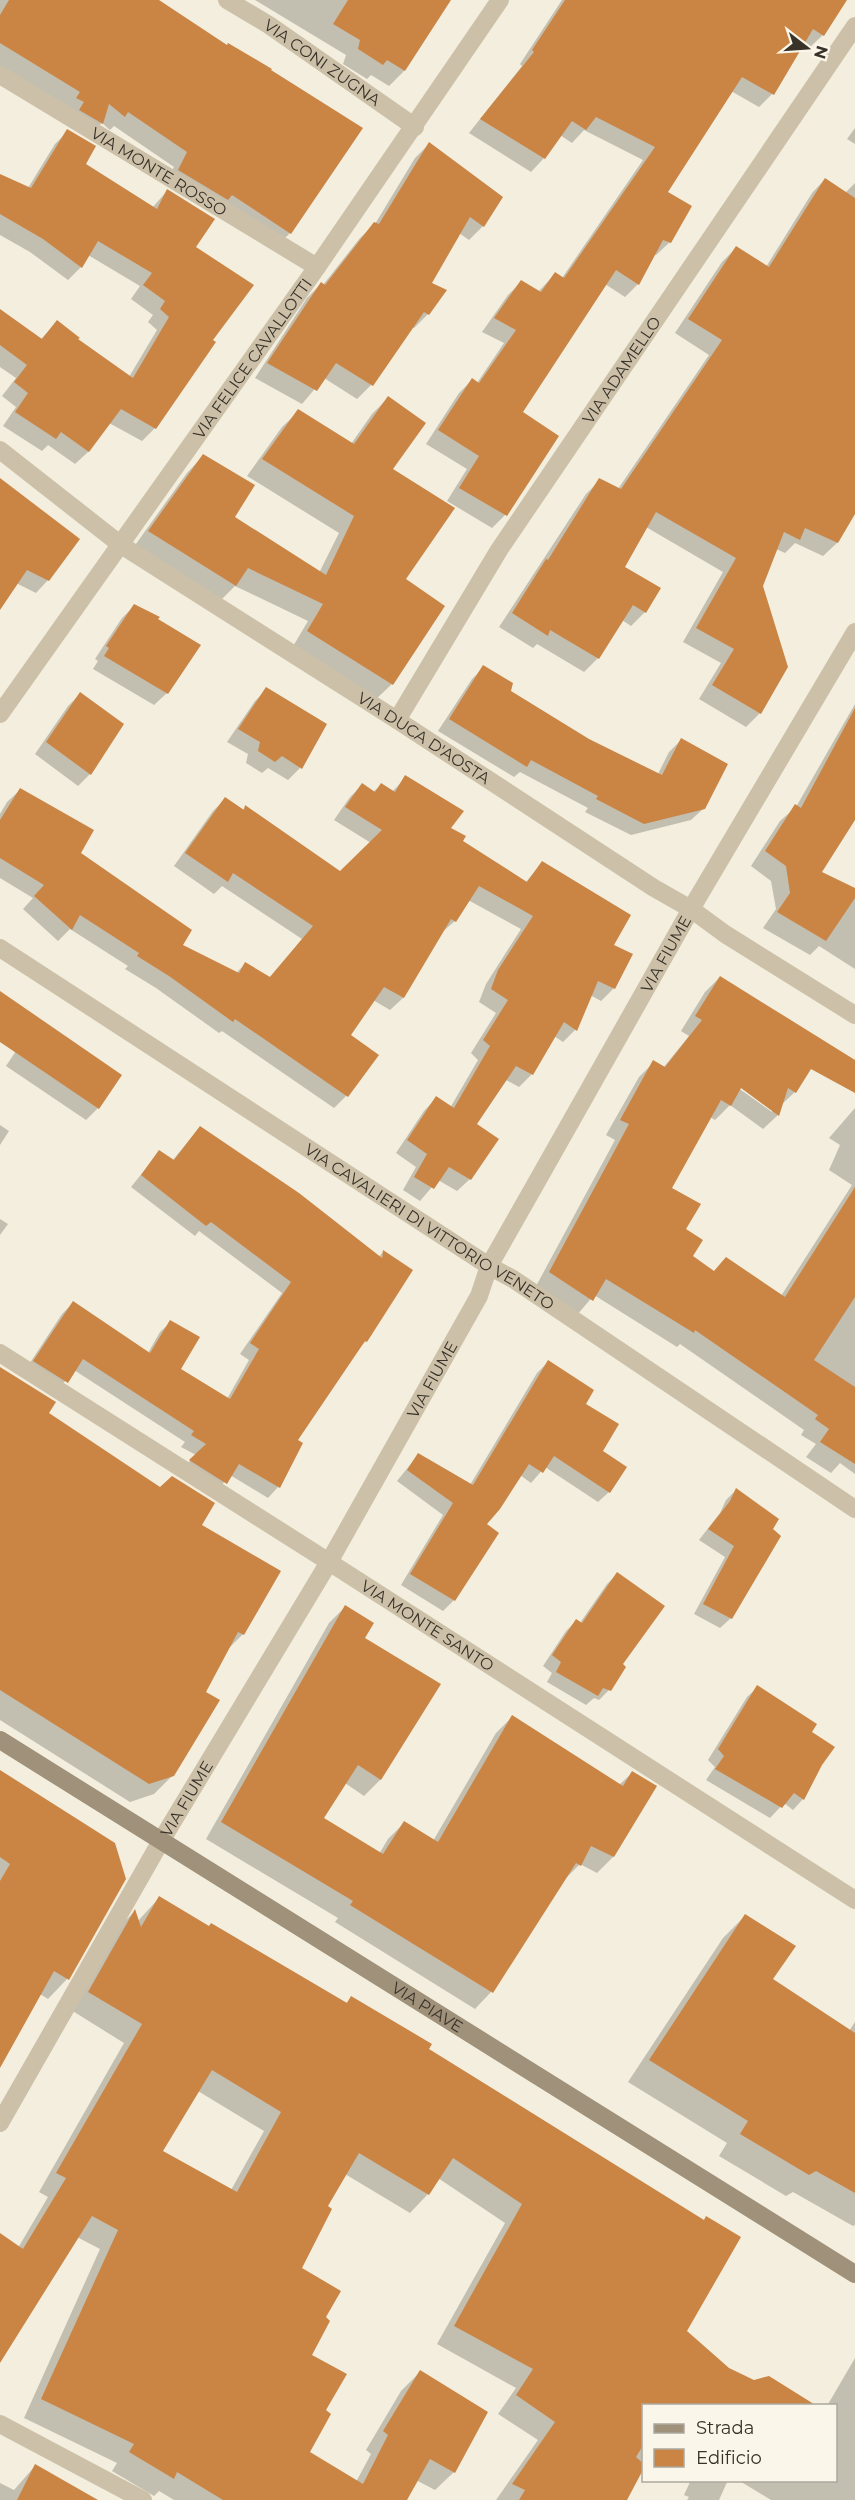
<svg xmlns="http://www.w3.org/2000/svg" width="855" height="2500" font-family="Montserrat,sans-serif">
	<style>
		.shadow { fill: #0003; fill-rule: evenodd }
		.building { fill: #ca8545; fill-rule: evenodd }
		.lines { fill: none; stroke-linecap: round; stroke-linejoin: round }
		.street { stroke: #ccc1a8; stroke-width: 18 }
		.secondary { stroke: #a0917a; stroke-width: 18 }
		.labels { text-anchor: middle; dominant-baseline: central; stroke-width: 5; stroke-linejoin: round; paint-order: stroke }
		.street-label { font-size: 16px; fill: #393229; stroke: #faf7ea }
	</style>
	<rect width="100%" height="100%" fill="#f3eedd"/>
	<path class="shadow" d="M0,0H157L290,233L276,247L165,184L174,167L114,126L110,130L102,123L87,137L67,107L0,66Z
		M255,0H449L404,71L389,86L371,75L367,79L343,64L346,55Z
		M562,0H845L823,35L809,48L802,44L772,94L759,107L731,91L665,193L670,242L656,255L654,254L638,284L625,297L605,284L521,412L505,515L492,528L447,501L467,469L426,444L459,393L472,380L477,383L504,343L482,332L508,295L521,282L538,292L555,274L562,278L643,160L584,130L572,143L560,135L544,158L531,172L469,133L522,66L520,64Z
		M855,128V144L847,139Z
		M68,131L84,165L152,208L167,191L194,247L210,340L155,428L142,441L109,423L88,452L75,464L48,445L42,451L3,426L16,407L2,396L16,378L0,367V311L41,339L57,322L76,340L129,377L157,330L148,322L153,315L131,299L140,286L88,255L81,267L68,280L30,252L0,235V176L28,188L55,144Z
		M429,144L501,197L483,226L469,240L459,233L429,284L428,314L414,328L411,327L371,385L357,399L324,378L302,404L255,378L307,298L321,284L323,285L360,238L375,224L415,158Z
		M825,179L845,193L855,183V511L837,543L823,556L795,543L785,553L776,549L761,586L760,713L746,727L699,699L721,663L683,642L723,572L646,527L623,568L645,612L631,626L622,620L598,658L584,672L537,644L533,648L499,627L586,494L600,480L618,489L709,355L675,333L722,262L736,248L766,267L812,193Z
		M388,398L391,469L404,580L392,684L375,700L292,648L308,621L235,586L219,602L133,548L187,473L203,456L233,518L319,573L339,533L247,476L282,427L299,411L351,444L372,414Z
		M0,490L48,580L36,593L16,583L0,604Z
		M134,606L167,693L154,705L93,669L98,661L95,659L122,618Z
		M484,667L509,691L588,740L658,774L669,752L681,740L704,808L691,820L631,835L585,812L588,808L520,772L514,777L438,731L472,679Z
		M267,689L300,768L288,780L268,768L262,773L246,763L248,754L227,742L255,701Z
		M80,694L90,774L78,786L35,754L68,706Z
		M855,704V817L820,872L855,890V969L819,946L810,955L763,928L776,909L771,881L751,866L780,821L796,807Z
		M406,777L461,842L525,883L542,863L612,945L614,988L601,1001L590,995L575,1030L563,1042L554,1036L532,1074L519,1087L506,1080L475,1125L470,1179L457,1191L438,1180L420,1201L403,1190L416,1167L396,1153L424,1111L436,1098L450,1108L478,1060L471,1053L496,1013L479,1002L486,984L521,929L468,900L455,921L441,933L403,998L390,1010L373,1000L348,1035L346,1096L334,1108L222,1031L219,1033L156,988L125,969L128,966L70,929L58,941L23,909L33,898L0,878V814L7,802L20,790L79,853L181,946L236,973L245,964L269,978L302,939L222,886L214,894L174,866L213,811L225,799L242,811L245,807L341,873L371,843L334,820L350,797L362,785L373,792L381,785L392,792Z
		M720,977L795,1092L781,1105L778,1115L763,1129L730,1105L715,1120L710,1117L670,1189L691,1256L713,1273L781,1296L852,1185L829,1170L840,1145L829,1138L855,1108V1474L840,1463L831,1473L806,1457L816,1444L801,1435L804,1430L680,1344L677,1347L594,1295L577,1315L535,1288L615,1140L606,1135L639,1077L654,1062L663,1068L689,1036L681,1031L705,992ZM735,1082L772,1108V1112L734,1085Z
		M28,1033L98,1108L86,1120L6,1066Z
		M0,1125L9,1131L0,1145Z
		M200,1127L378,1258L383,1252L366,1341L355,1352L295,1440L301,1444L278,1487L268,1498L230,1475L215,1493L180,1471L196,1455L181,1447L185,1442L74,1370L56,1392L24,1372L62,1314L73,1303L148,1353L160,1332L171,1322L179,1370L227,1399L249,1360L240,1354L282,1293L199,1231L195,1236L131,1187L159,1152L172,1161Z
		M0,1219L8,1224L0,1235Z
		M548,1362L583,1405L601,1452L609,1492L598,1502L545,1467L531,1483L520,1475L485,1524L454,1600L443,1611L401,1585L443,1515L397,1481L418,1455L470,1485L537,1373Z
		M0,1368L46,1414L200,1526L243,1634L228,1649L204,1693L172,1776L154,1794L130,1802L0,1720Z
		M736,1490L777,1520L731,1618L720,1628L694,1614L725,1557L699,1540L720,1513L726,1500Z
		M617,1574L621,1665L609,1690L599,1700L594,1698L586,1705L547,1682L552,1673L543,1666L566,1631L576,1621L580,1623L607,1584Z
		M345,1607L363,1638L439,1685L380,1780L364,1796L345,1783L321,1818L379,1854L388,1839L404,1823L433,1841L496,1733L512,1717L619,1785L632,1773L654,1787L613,1857L597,1873L580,1864L563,1881L491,1992L475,2009L335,1922L338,1918L206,1839L329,1623Z
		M758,1687L821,1764L803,1799L793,1810L784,1803L770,1818L706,1780L715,1767L708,1760L747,1697Z
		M0,1772L125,1879L67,1979L48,1999L40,1994L0,2067Z
		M159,1898L345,2004L351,1998L427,2049L704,2221L644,2406V2465L617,2500H496L538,2440L498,2414L516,2388L437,2344L505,2223L438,2178L428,2194L410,2213L345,2174L326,2207L300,2268L324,2317L310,2355L324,2410L308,2453L356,2482L371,2454L366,2450L401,2391L420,2372L454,2472L435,2490L416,2480L405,2500H174L159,2491L154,2496L112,2471L117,2463L24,2418L100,2249L77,2237L0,2360V2235L18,2248L48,2197L39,2192L124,2043L71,2010L117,1929L134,1912L137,1922ZM198,2091L264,2131L231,2190L161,2151Z
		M745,1916L771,1979L849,2031L855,2022V2225L853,2226L793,2192L786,2196L719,2156L727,2143L628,2082L723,1938Z
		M855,2358V2500H771L738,2480H836V2406H827Z
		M35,2466L95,2500H0V2483L14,2490Z
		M691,2480H728L719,2500H687L689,2497L684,2495Z"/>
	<path class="building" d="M9,0H159L227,45L228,43L272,69L271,70L363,128L291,234L232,195L228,200L178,170L187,152L128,112L125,117L109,104L103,124L79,110L84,102L76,98L80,92L0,43V15Z
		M348,0H451L405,71L387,60L383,65L358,49L360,40L333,24Z
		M565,0H847L824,36L813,29L774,95L742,77L668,192L692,206L671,243L663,240L639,285L616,270L523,412L559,436L507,516L459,488L479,456L438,430L472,378L479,383L516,330L494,318L521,280L541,292L555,272L564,278L655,147L596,117L586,130L572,121L545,159L480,119L534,52L532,50Z
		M67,129L96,146L86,164L157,209L167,189L215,219L196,247L254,285L213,340L216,342L156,429L121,409L89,452L61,432L56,439L15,412L28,393L14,382L27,365L0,345V309L42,339L57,320L80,338L78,339L133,378L169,317L160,309L165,301L143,285L152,273L98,241L82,268L43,239L0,214V174L31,188Z
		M429,142L503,197L484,227L470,217L432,283L447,290L429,315L424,312L373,386L336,363L317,391L267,363L321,282L325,285L374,222L379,224Z
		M825,178L855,198V514L838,543L805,528L800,540L784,532L763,586L788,667L761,714L712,685L734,649L696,628L736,558L656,512L625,567L661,588L646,613L633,605L599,659L550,630L548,636L512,613L546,559L548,560L599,478L621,489L722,340L688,319L736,246L769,267Z
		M388,396L426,423L393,469L455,508L406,579L445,606L393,685L307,631L323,604L248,568L236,586L148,531L203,454L255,485L235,517L326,575L354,516L262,459L298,409L354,444Z
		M0,478L80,539L49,581L27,570L0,610Z
		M134,604L160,617L158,619L201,645L168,694L104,656L109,648L106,646Z
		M483,665L513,683L511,691L589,739L662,775L681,738L728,764L705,809L644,824L596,799L598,796L531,760L527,767L449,719Z
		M266,687L327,724L302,769L282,756L275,762L258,751L260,742L238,729Z
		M80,692L124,724L91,775L46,742Z
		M855,708V820L822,872L855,888V898L826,941L777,912L790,893L786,866L765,851L795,804L801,808Z
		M405,775L464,811L451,828L466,836L463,841L527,882L542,861L631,915L614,945L633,954L615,989L598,981L577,1031L564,1022L533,1075L516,1066L477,1124L499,1139L471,1180L449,1167L434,1189L414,1177L427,1154L407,1140L436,1096L454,1108L490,1046L483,1040L508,1000L491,989L498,970L533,916L479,886L456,922L451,919L404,998L384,987L351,1035L379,1055L348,1097L235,1019L233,1022L169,976L137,956L139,953L80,915L72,930L34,896L44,885L0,858V820L20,788L94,830L81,853L192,930L183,945L239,973L245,962L270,977L313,926L233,873L228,882L185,853L225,797L244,810L245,805L340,871L382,830L345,807L362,783L375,792L381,783L395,792Z
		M720,976L855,1060V1093L811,1069L796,1093L788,1088L779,1116L741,1088L731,1106L721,1100L672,1188L701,1204L686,1229L703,1240L693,1256L714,1271L726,1257L785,1297L855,1187V1297L814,1360L855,1387V1464L820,1442L829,1429L815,1419L818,1415L695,1330L694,1333L606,1279L593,1301L549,1272L629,1124L620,1120L653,1060L665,1067L702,1020L695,1016Z
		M0,991L122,1075L99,1109L0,1042Z
		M200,1126L299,1193L382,1258L383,1250L413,1270L367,1342L365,1341L298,1440L303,1443L280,1488L239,1464L227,1484L189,1460L206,1444L191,1435L194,1431L83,1359L68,1383L33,1361L73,1301L150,1353L170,1320L200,1337L181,1369L230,1399L259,1349L250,1343L291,1282L211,1222L206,1226L141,1175L159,1150L174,1160Z
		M548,1360L594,1390L586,1404L619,1424L603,1451L627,1467L610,1493L554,1456L543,1473L529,1464L500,1509L487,1524L499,1533L455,1601L410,1574L453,1503L407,1470L418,1453L473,1485Z
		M0,1367L56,1402L49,1413L160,1487L172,1476L215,1503L202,1525L281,1571L244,1635L238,1632L206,1692L220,1700L174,1776L149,1784L0,1690Z
		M736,1488L779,1519L773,1529L781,1536L732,1619L703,1604L734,1546L708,1529L730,1501Z
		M617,1572L665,1606L623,1664L626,1667L611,1691L603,1688L598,1696L556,1672L561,1662L552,1655L576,1619L582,1623Z
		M345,1605L374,1623L365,1638L441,1684L381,1780L358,1765L324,1818L383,1854L404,1821L438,1842L512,1715L623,1786L632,1771L657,1786L614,1857L591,1846L581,1866L576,1863L493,1993L350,1905L353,1901L221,1822Z
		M757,1685L817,1724L812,1732L835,1747L822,1765L804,1800L794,1793L782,1808L715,1769L724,1756L718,1749Z
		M0,1770L115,1843L126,1879L69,1980L54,1971L0,2068V1881L10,1864L0,1857Z
		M159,1896L209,1926L211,1923L347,2003L351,1996L432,2044L429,2049L704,2220L706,2216L741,2237L687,2331L729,2368L754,2380L769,2376L817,2406H644V2444L636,2457L644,2464V2468L627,2500H519L525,2490L512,2484L555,2422L516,2395L533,2369L454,2326L522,2204L453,2158L429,2195L359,2153L328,2206L332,2209L302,2268L341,2291L326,2317L330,2321L312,2355L347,2374L326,2410L331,2414L310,2452L363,2484L388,2435L383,2431L420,2370L488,2412L455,2473L430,2459L407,2500H223L177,2472L174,2479L129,2452L134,2444L41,2399L118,2230L92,2216L0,2363V2233L23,2249L66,2178L56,2173L142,2024L88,1992L135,1909L141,1927ZM212,2070L281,2112L237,2192L163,2151Z
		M745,1914L796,1946L773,1979L855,2033V2193L816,2171L809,2175L740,2134L748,2121L649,2060Z
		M35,2464L98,2500H17Z"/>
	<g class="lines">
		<g class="street">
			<path id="s1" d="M227,0L269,25L415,127"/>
			<path id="s2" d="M0,75L317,267"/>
			<path id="s3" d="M0,450L121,545L397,720L654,888L691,909L725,934L855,1015"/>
			<path id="s4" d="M0,714L317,267L500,0"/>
			<path id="s5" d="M397,720L499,550L855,26"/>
			<path id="s6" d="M0,948L489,1266L513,1279L855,1509"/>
			<path id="s7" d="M0,1353L329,1562L855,1900"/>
			<path id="s8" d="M0,2123L161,1841L329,1562L479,1296L489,1266L535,1185L691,909L855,632"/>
			<path d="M0,2424L143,2500"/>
		</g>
		<path class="secondary" id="s9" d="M0,1740L855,2274"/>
	</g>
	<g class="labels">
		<g class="street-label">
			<text stroke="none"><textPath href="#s1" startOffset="114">VIA CONI ZUGNA</textPath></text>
			<text stroke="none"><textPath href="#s2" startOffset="186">VIA MONTE ROSSO</textPath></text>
			<text stroke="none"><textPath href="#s4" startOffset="436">VIA FELICE CAVALLOTTI</textPath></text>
			<text stroke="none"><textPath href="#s5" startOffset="416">VIA ADAMELLO</textPath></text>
			<text stroke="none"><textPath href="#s3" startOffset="513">VIA DUCA D'AOSTA</textPath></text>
			<text stroke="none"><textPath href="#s8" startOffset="1346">VIA FIUME</textPath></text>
			<text stroke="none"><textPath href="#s6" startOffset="512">VIA CAVALIERI DI VITTORIO VENETO</textPath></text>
			<text stroke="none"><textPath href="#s8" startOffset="860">VIA FIUME</textPath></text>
			<text stroke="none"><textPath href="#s7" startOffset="507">VIA MONTE SANTO</textPath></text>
			<text stroke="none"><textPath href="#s8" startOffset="374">VIA FIUME</textPath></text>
			<text stroke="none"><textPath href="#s9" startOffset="504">VIA PIAVE</textPath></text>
		</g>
	</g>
	<rect x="642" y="2404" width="195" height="78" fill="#faf7ea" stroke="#ada89d" stroke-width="1.5"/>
	<rect x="654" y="2424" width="30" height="9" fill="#a0917a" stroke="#ada89d" stroke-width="1.5"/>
	<text x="696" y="2434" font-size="18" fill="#393229">Strada</text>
	<rect x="654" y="2449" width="30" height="18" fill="#ca8545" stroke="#ada89d" stroke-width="1.5"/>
	<text x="696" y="2464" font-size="18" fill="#393229">Edificio</text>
	<g transform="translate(807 48) rotate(107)" stroke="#faf7ea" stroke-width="4.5" paint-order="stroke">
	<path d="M0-4.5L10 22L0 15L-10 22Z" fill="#393229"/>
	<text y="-9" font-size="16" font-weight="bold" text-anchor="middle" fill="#393229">N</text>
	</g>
</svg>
